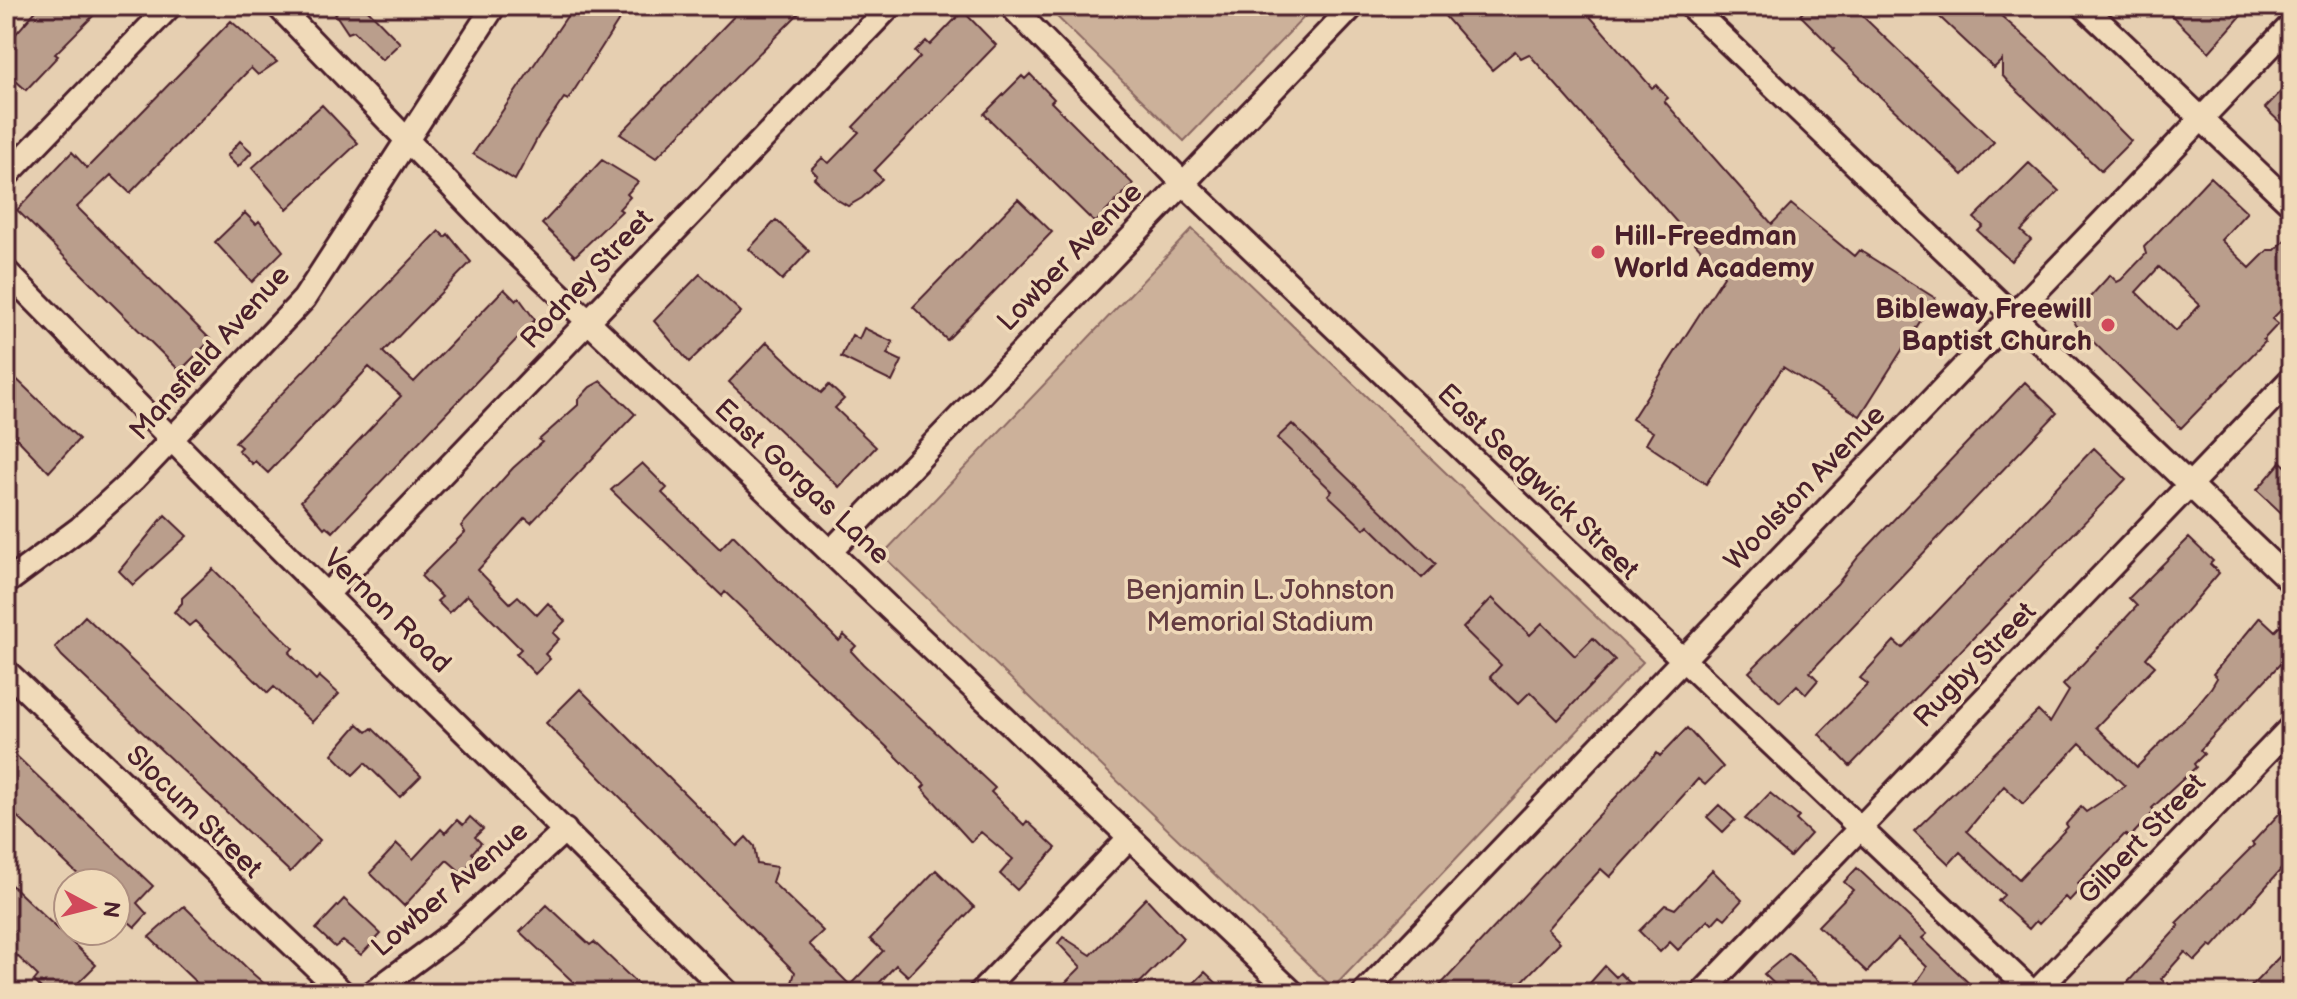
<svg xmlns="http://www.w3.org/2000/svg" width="2297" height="999" font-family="'Balsamiq Sans',sans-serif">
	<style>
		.green { fill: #ccb19a; stroke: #8b6862; stroke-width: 2 }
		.building { fill: #ba9e8c; stroke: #4a1f2b; stroke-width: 2; fill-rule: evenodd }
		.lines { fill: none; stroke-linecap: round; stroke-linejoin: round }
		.street-casing { stroke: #4a1f2b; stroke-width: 28 }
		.street { stroke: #f0dab9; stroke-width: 22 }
		.poi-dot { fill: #d1495b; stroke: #f0dab9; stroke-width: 3 }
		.labels { text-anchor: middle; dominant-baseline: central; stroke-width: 7; stroke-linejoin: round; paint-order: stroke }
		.poi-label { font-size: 28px; font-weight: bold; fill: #4a1f2b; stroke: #f0dab9; text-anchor: start }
		.street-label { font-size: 28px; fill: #4a1f2b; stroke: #f0dab9 }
		.park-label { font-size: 28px; fill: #643c41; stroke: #f0dab9 }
	</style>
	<rect width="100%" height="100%" fill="#e6cfb1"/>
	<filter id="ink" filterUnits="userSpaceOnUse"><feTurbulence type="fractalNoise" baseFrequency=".0125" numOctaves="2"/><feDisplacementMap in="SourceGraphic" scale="16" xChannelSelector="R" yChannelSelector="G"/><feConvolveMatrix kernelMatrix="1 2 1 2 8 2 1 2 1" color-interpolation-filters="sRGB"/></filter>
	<g filter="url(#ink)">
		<path class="green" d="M1046,6H1315L1184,141Z
			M1192,229L1643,662L1333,988L882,555Z"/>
		<path class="building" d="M40,6H103L55,54L58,56L26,90L6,72V45Z
			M330,6H364L400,43L382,60L354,31L348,33Z
			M574,6H628L568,100L564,98L539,135L515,180L473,154Z
			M744,6H806L656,158L620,134Z
			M1436,6H1581L1652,88L1656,85L1668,98L1664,101L1772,224L1791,204L1854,256L1859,250L1935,298L1860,416L1783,367L1706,484L1646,444L1653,432L1632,419L1724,276L1529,54L1521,58L1515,51L1492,70Z
			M1809,6H1852L1994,142L1963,175L1832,51L1834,49L1800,15Z
			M1928,6H1990L2050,59L2131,141L2101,171L2009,83L2002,75V60L1994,68Z
			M2162,6H2250L2209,52Z
			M963,11L996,45L874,171L882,179L862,198L848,206L836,199L814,178L817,175L811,169L822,158L829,163L859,132L853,127L920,57L915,52L926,41L930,45Z
			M231,21L277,62L258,75L251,68L130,193L111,175L77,207L211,340L180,371L17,210L72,152L87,168Z
			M1030,74L1054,99L1051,102L1133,184L1095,223L984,114L1022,76L1025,79Z
			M2291,81V133L2265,108Z
			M322,105L358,143L287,209L252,168Z
			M240,141L252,152L238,167L227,156Z
			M602,160L638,182L627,194L630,197L619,209L622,211L575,256L542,224Z
			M2029,163L2059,191L2021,231L2031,240L2011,261L1978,231L1983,226L1974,218Z
			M2210,177L2247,212L2221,240L2250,268L2268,250H2275L2291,234V300L2272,319L2278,324L2263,340L2265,342L2181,428L2076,325L2072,317L2110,275L2117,282L2121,280L2146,254L2144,247ZM2159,267L2200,305L2176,331L2136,292Z
			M1018,199L1052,232L947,340L913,307Z
			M245,213L256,224L259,221L283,251L252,282L215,242Z
			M776,220L809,251L782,280L749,249Z
			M439,231L445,237L448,234L471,262L383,352L414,382L504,289L516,301L519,298L535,320L333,532L326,526L324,528L301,501L401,396L369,367L268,473L255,461L252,464L238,450L241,447L235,442Z
			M700,274L741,312L689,362L654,321Z
			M864,328L893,342L887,354L902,361L892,382L841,357L852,335L859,339Z
			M767,342L821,393L829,385L844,399L835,408L876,447L839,487L729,382Z
			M6,369L79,439L49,472L6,427Z
			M601,381L635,414L531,523L525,518L478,570L510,603L518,596L537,615L548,603L565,621L553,633L559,639L545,654L550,659L535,674L516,654L521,649L467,595L449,613L437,601L442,597L421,576L465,532L461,526L513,468L542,442L539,440L578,405V400L590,387Z
			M2025,382L2057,413L1810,672L1818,680L1806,694L1797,685L1780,702L1749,672L1837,584L1859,556Z
			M1292,424L1436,564L1422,578L1368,525L1364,529L1328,495L1332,491L1277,438Z
			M2094,448L2126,479L1850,766L1819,734L1868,684L1860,678L1894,641L1902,648Z
			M2281,462L2291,471V522L2257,490Z
			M642,463L667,488L662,493L720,549L733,535L839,641L844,635L856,646L851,651L863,664L995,788L991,792L1024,825L1027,821L1056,848L1017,890L1000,874L1013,859L981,832L971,842L922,788L925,785L891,751L725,592L722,596L611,490Z
			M165,515L187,536L133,585L119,571Z
			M2189,538L2213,561L2210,564L2219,573L2146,658L2155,666L2096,727L2137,767L2193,710L2211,688L2217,678L2213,674L2260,617L2275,631L2280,626L2291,637V675L2280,664L2200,750L2204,754L2194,764L2196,767L2152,808L2155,811L2129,838L2125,834L2078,883L2082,887L2069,901L2065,897L2039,924L2036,921L2029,929L1998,901L2004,895L1960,852L1949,864L1914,831L2038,711L2050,723L2069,691L2063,685L2137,606L2129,598ZM2080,743L2125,786L2086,812L2081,807L2066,824L2068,827L2019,879L1967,831L2004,786L2023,804Z
			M213,569L293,648L289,653L316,680L319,676L339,694L312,722L274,687L268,693L195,621L189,626L174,612L182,603V598Z
			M1492,598L1530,635L1542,623L1575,656L1593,638L1615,660L1558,720L1530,692L1518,704L1490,677L1501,665L1463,628Z
			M85,616L320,840L290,872L62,656L55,647Z
			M580,689L737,846L746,837L754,846L757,864L777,867L772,882L823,931L809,944L850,985L883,951L870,939L936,870L974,907L908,976L896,965L870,993H798L791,986L795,972L546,723Z
			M358,724L367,732L372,728L421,776L400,797L365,763L353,775L332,754Z
			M1687,728L1723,767L1705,785L1698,779L1610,877L1601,869L1576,896L1547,929L1560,942L1543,960L1511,993H1433L1657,753L1660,756Z
			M6,746L153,886L137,903L147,914L135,927L116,911V883H87L6,806Z
			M1770,793L1799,817L1796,820L1811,834L1790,857L1745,819Z
			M2291,801V858L2213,947L2210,945L2195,961L2185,952L2161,979L2176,993H2118L2179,926L2176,923L2254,845L2252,843Z
			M1719,805L1735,820L1723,832L1707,817Z
			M470,817L483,829L475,837L481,843L472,853L476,857L462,873L447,860L404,906L370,873L397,844L413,859L441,829L445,833L457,820L463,825Z
			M1857,868L1927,934L1922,938L1979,993H1927L1916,983L1927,967L1898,939L1867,972L1818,926L1853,890L1844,882Z
			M1712,870L1742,900L1725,919L1720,915L1712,924L1708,920L1678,950L1670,942L1660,952L1639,931L1665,905L1675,909Z
			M6,880L96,965L68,993H46L34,981L38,976L6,945Z
			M1146,898L1183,938L1170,952L1130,993H1055L1081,967L1058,943L1063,937L1091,955Z
			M344,899L381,934L361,955L343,941L335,947L316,929Z
			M547,905L590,945L594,942L647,993H585L520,932Z
			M184,906L252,973L275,993H207L149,937Z
			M1789,953L1831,993H1784L1764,974Z
			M2281,955L2291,964V993H2245Z
			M1605,966L1616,977L1620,973L1640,993H1581Z
			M1205,972L1227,993H1184Z"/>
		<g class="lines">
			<g class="street-casing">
				<path id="street" d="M278,6L507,244L1293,993
					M1011,6L1182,182L2033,993
					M1690,6L2291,582
					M2083,6L2291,204
					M6,176L170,6
					M6,271L252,521L728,993
					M832,550L1353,6
					M6,583L80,528L135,478L304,299L494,6
					M327,594L890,6
					M6,671L343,993
					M372,993L453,933L565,830
					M980,993L1130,837
					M1364,993L2291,25
					M1702,993L2291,379
					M2035,993L2291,727"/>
			</g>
			<use href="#street" class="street"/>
		</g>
	</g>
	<g class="poi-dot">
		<circle cx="1598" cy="252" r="8"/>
		<circle cx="2108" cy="325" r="8"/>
	</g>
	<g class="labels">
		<g class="poi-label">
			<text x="1614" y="236">Hill-Freedman<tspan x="1614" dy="32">World Academy</tspan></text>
			<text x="2092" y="309" text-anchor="end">Bibleway Freewill<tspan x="2092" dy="32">Baptist Church</tspan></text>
		</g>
		<g class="street-label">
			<text transform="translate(1070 257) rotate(-46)">Lowber Avenue</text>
			<text transform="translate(587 279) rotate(-47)">Rodney Street</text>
			<text transform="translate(210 353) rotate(-48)">Mansfield Avenue</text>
			<text transform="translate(802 482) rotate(43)">East Gorgas Lane</text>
			<text transform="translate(1538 482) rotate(44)">East Sedgwick Street</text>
			<text transform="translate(1805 488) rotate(-46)">Woolston Avenue</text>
			<text transform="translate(387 611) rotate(44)">Vernon Road</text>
			<text transform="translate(1975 665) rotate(-46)">Rugby Street</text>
			<text transform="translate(194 812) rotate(44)">Slocum Street</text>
			<text transform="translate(2142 839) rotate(-46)">Gilbert Street</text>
			<text transform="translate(450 889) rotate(-40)">Lowber Avenue</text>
		</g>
		<g class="park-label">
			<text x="1260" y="590">Benjamin L. Johnston<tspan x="1260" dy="32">Memorial Stadium</tspan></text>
		</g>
	</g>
	<rect width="2297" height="999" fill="none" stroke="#f0dab9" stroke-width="32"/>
	<rect x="16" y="16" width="2265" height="967" fill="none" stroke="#4a1f2b" stroke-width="3" filter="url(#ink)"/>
	<g transform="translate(92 907) rotate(97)"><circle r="38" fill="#f0dab9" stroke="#ae8f80" stroke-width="2"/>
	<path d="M0-6L14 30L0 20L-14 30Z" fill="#d1495b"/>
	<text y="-12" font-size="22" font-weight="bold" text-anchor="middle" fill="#4a1f2b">N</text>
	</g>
</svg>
